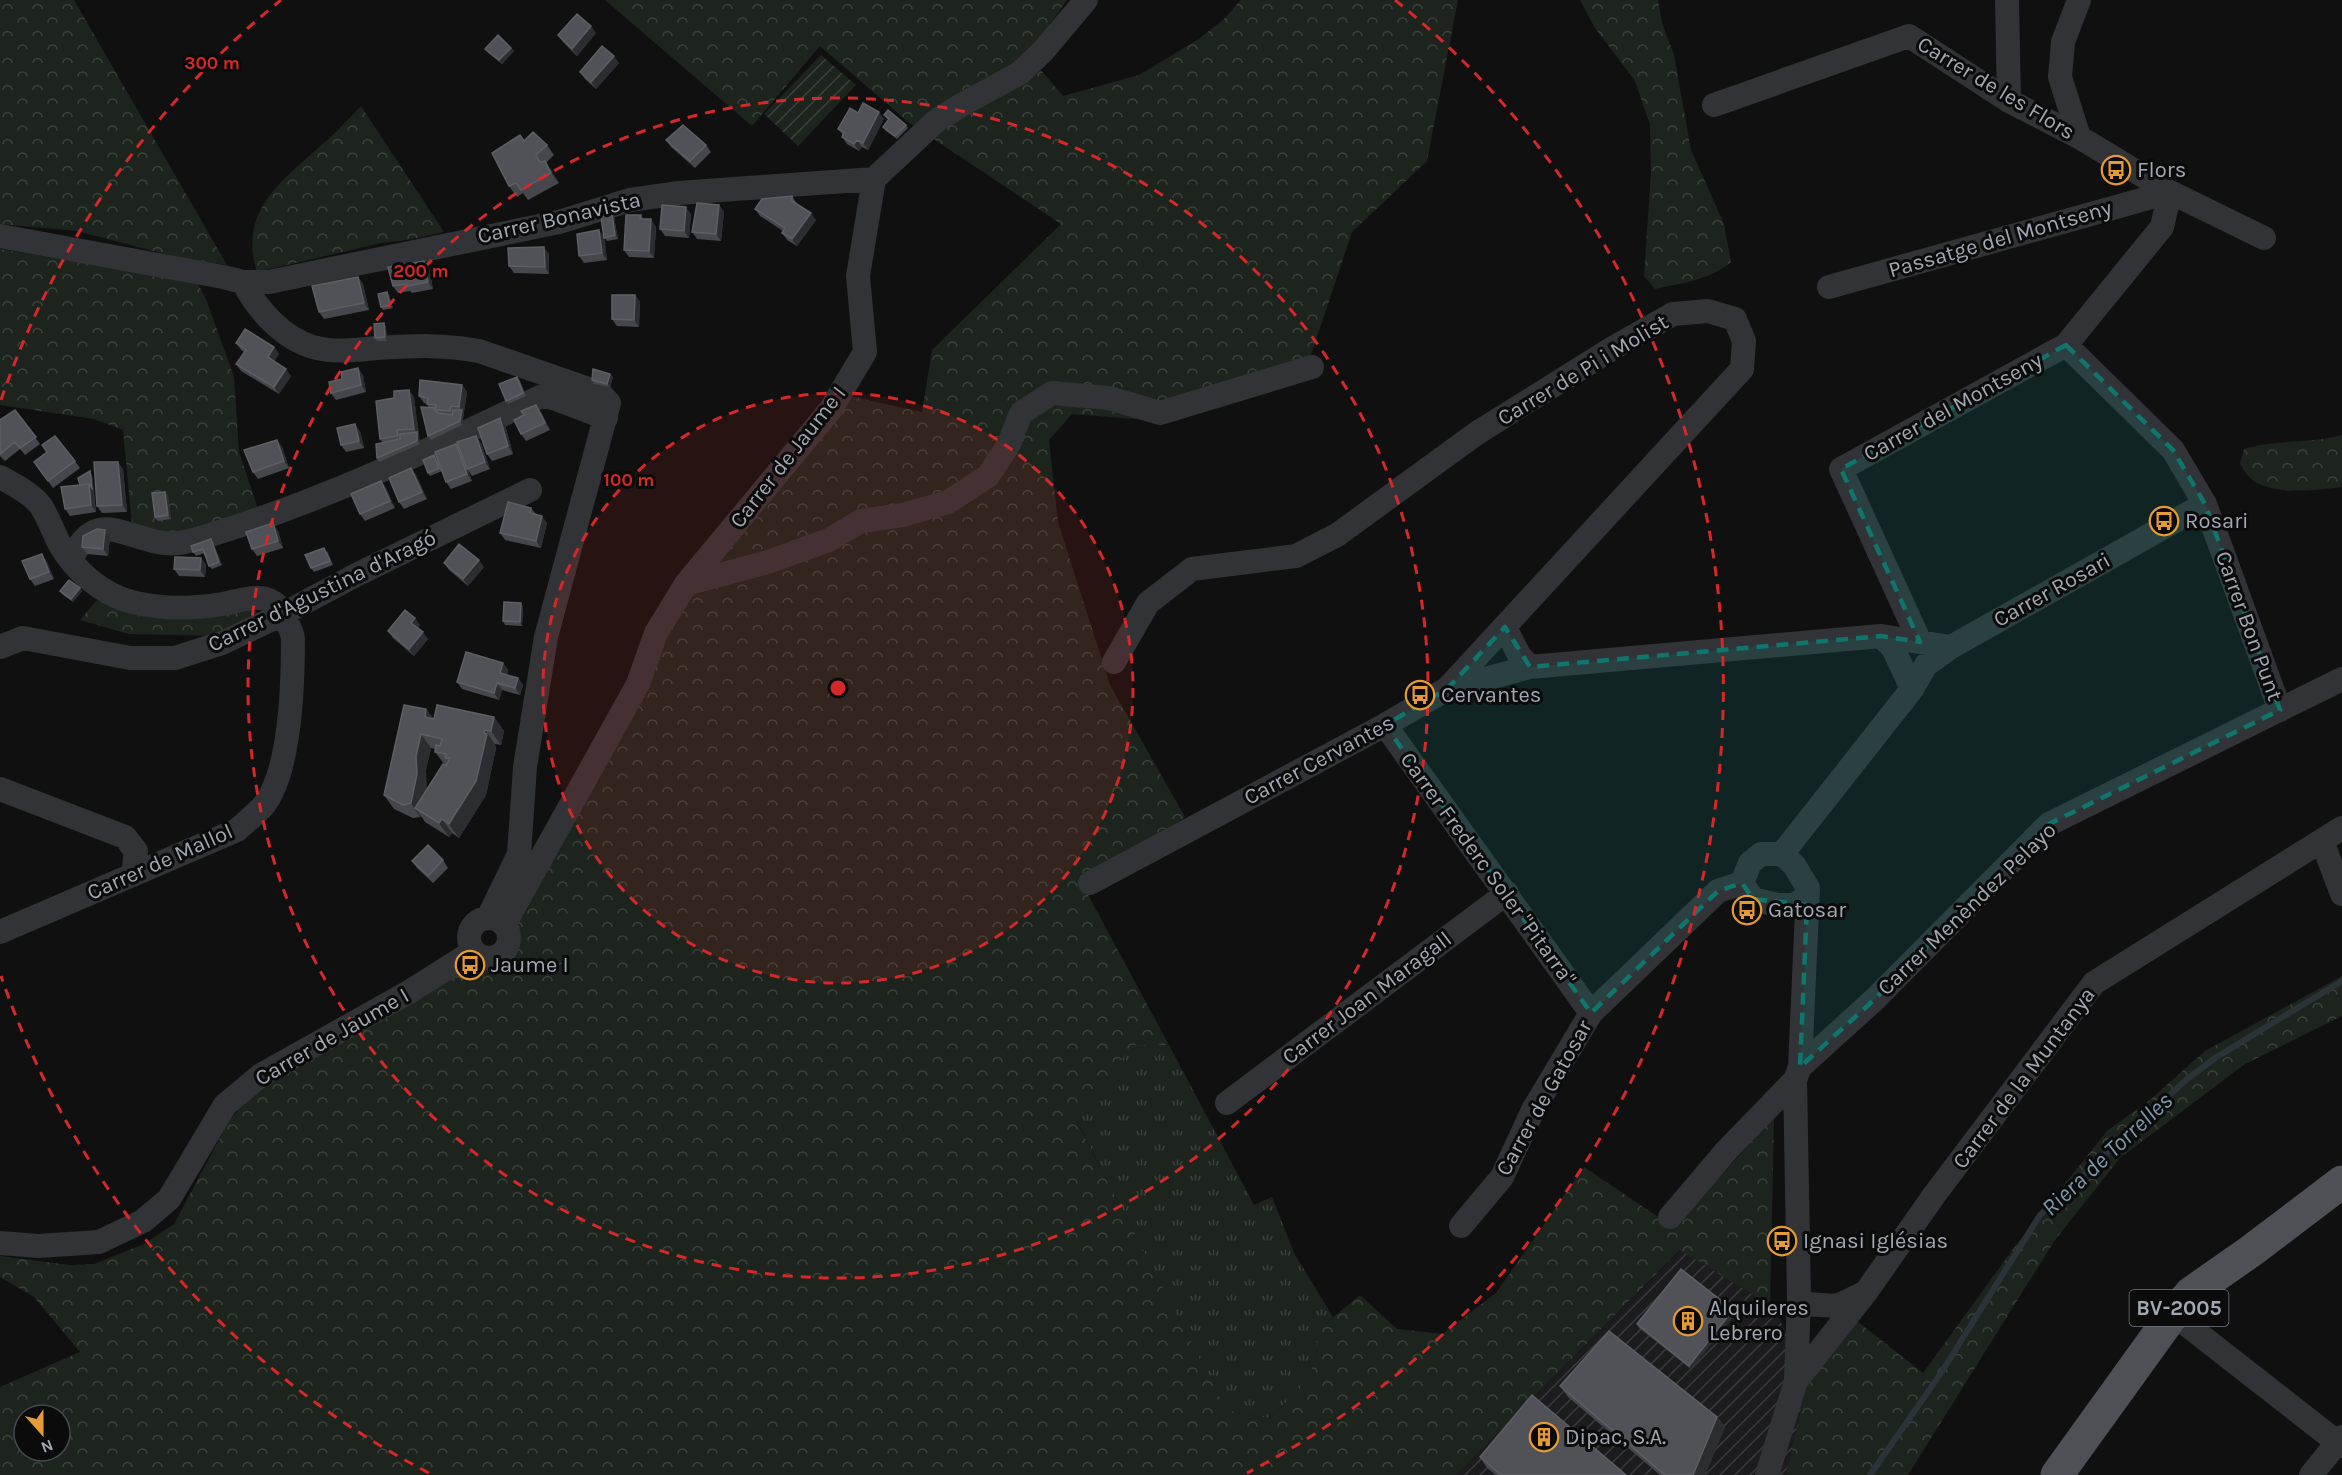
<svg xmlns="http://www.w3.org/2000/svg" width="2342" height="1475" font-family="Karla,sans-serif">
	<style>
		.industrial { fill: url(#industrial-furrows) }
		.grass { fill: url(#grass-tufts) }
		.forest { fill: url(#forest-crowns); fill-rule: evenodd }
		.garden { fill: url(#garden-furrows) }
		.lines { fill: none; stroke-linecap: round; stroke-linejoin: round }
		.stream { stroke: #2b3339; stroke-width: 6 }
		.street { stroke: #313336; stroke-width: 24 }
		.primary { stroke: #4e5055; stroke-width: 33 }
		.wall { fill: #46474c; fill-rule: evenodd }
		.shaded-wall { fill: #2c2d30 }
		.building { fill: #505257; stroke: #5d5f65; stroke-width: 1.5 }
		.marked { fill: #0f766e; fill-opacity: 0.2; stroke: #0f766e; stroke-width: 4.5; stroke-dasharray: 12 8; stroke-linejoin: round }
		.ring { fill: none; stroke: #d62828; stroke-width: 3; stroke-dasharray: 10 8 }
		.labels { text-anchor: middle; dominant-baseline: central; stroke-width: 6; stroke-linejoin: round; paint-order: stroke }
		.shield { fill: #0b0b0c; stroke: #757980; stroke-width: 1.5 }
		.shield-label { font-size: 21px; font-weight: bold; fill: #a2a8b1 }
		.street-label { font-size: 22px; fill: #a2a8b1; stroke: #0b0b0c }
		.poi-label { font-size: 22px; fill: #a2a8b1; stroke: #0b0b0c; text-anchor: start }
		.water-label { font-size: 24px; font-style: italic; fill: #7b99ab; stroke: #0b0b0c }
		.centre { fill: #d62828; stroke: #0b0b0c; stroke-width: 3 }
		.ring-label { font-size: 18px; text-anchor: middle; font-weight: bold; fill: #d62828; stroke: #0b0b0c; stroke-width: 6; stroke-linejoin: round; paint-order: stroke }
	</style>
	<defs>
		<pattern id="industrial-furrows" width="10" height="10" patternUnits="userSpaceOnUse" patternTransform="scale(1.5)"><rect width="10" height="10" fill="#1c1c1e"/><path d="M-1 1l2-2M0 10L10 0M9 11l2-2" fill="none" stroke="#3a3a3c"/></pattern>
		<pattern id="grass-tufts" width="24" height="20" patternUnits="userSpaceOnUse" patternTransform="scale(1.5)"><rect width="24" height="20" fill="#1d241d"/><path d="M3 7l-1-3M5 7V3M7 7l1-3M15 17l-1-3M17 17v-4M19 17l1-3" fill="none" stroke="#3b413b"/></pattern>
		<pattern id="forest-crowns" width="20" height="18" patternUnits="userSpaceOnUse" patternTransform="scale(1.5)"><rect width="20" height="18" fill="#1d241d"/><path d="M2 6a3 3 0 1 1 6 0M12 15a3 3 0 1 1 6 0" fill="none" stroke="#3b413b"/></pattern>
		<pattern id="garden-furrows" width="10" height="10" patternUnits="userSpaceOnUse" patternTransform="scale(1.5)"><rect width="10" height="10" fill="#1d241d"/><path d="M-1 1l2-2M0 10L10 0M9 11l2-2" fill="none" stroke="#3b413b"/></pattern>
	</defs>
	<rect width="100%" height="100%" fill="#101011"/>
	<path class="industrial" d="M1681,1250L1770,1305L1777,1313L1807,1382L1786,1475H1456Z"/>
	<path class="grass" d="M1132,1044L1169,1045L1254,1205L1272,1197L1294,1253L1333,1317L1319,1329C1315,1381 1305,1385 1269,1418L1225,1410L1077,1121Z"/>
	<path class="forest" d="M0,0H74L227,265L176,257L77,231L0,224Z
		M605,0H1067L1028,55L1063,96L1139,75L1199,39L1224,19L1241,0H1458L1427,161L1352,232L1303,379L1161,421L1072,414L1049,440L1058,522L1110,685L1185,817L1087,893L1169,1045H1132L1077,1122L1226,1410L1269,1418C1305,1385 1315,1381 1319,1329L1360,1295L1397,1329L1442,1334L1496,1293L1584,1167L1673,1227L1774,1118L1770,1305L1680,1250L1456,1475H0V1387L80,1352L34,1297L0,1277V1256L70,1265L94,1264L144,1244L174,1224L229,1121L252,1093L453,976C506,958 510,977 518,912L688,598L849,396L922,412L932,350L1061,224L908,122L820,46L752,126ZM24,1415H60V1451H24Z
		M1580,0H1658L1662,23L1674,55L1691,150L1724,224L1731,262C1710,280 1682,283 1655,289L1644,276L1651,172L1650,125L1635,81L1595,28Z
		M361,106L444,232L407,240L381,243L257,272C237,210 284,179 325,142C338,131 349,118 361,106Z
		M0,249L197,282L206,299L234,377L239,452L258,509L173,537L132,525L123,430L94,419L0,405Z
		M2342,435V487C2317,490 2267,497 2248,476C2245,473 2243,467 2240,464L2244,449C2277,439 2309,444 2342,435Z
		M97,600L109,605L254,609L260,616L221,636L129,634L80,620Z
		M2342,976V1016L2245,1064L2120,1158L2055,1240L1908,1475H1786L1807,1382L1857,1321L1923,1373L2016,1245L2107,1131L2151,1099L2205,1051Z"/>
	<path class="garden" d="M821,55L856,85L798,146L764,114Z"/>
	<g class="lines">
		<path class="stream" d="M1870,1475L1941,1373L2040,1215L2186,1080L2215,1058L2342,981"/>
		<path class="street" d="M2007,0L2009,101
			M1714,105L1909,36L2009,101L2079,137L2170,192L2264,238
			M2079,137L2060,77L2063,42L2079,0
			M0,236L223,277L243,282H269L559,222L630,200L679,193L874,179
			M243,282C257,309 282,338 313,347C333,353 356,350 377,348C412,346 444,344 479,351L600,393L609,403L546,637L525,767L519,854L488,918
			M1829,287L2170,192
			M2066,345L2173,450L2205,504L2280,710
			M0,477C14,485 31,493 41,506C48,517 53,531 59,543C74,570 101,594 132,602C161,609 193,609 223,604C235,602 246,597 259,598C267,598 273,601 279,607C282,619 292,626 293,639C293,684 291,770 264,805C256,814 246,822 237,830L0,932
			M71,560C94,510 118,534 158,542C175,546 191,541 207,536C323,501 431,449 540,397H551L606,418
			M686,584L768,562L829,540L861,521L903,515L948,502L988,476L1009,444L1021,413L1052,393L1109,398L1160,413L1312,367
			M1505,627L1519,655L1530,667
			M1881,636L1893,648L1912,689
			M1920,642L1841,469L2066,345L2162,227L2170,192
			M0,647L23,638L130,658H175L222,643L281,615L358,574L530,490
			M1114,662L1148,603L1192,569L1296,556L1337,535L1477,433L1613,348L1673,314L1708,311L1735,319L1744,341L1742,369L1447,689
			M1385,725L1591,1013
			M0,789L125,837L136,851L133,875
			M2322,841L2342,894
			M1782,854L1912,689L1926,665L1951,647L2205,504
			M1090,883L1385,725L1447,689L1530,667L1881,636L1951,647
			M1742,883L1753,899L1777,905H1794L1807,897
			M469 938a20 20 0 1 1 40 0a20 20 0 1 1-40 0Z
			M504,925L638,684L656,633L686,584L831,409L865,352L858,276L874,179L936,121L963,104L1020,73L1043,51L1086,0
			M1800,1067L1874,1000L2049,824L2342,679
			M1227,1103L1507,893
			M1670,1217L1727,1150L1795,1080
			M1461,1226L1502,1177L1533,1110L1591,1013L1718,891L1742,883L1750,863L1761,854H1782L1794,865L1808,888L1800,1067L1795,1080L1799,1297L1796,1381L1767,1475
			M0,1243L38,1246L99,1242L143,1221L169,1199L225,1105L261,1075L409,992L474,951
			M1799,1297L1807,1304L1837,1306L1864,1293
			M2173,1314L2342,1446
			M1796,1381L1866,1292L1935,1194L2094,983L2342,828
			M2311,1475L2342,1437"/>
		<path class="primary" d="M2057,1475L2173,1314L2191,1293L2251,1251L2342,1182"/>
	</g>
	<path class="wall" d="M596,33L577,56L563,42L558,35Z
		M511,48L514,51L502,64L487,52L485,49Z
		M619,63L596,89L585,79L580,72Z
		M858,113L884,119L868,150L862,147L859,151L847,144L842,137L843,135L838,129Z
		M884,115L906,125L908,128L897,139L886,131L883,127L888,120Z
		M666,140L706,145L711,152L695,168L671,147Z
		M524,141L547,145L554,155L546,163L559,183L528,200L523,193L517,197L509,186Z
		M792,196L797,204L816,220L797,246L787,240L782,233L783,231L760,216L755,209Z
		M719,205L724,212L721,241L697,239L692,232Z
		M691,214L689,238L665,236L660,229Z
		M641,215L643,219L656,227L654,258L629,257L624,250Z
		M614,217L618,239L607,241L604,237L607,260L584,263L579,256L604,237Z
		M549,254V274L514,273L509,266Z
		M424,261L429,268L433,289L412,293L410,291L398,293L393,286Z
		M358,277L363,284L369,310L324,319L319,312Z
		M389,295L393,308L383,310L381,307Z
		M635,295L640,302L639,327L617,326L612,319Z
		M384,323L386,327L387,341H377L375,338Z
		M236,343L274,347L279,354L274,361L291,376L279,394L241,371L236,364L244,352L241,350Z
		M610,374L613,377L610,387L594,384L592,380Z
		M363,375L366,392L336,400L331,393Z
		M517,377L520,381L526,396L508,404L506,401Z
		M462,385L467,392L462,425L431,440L428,436L429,408L427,404L424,403L419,396Z
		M409,390L414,397L420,444L379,462L377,458L383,443L380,439L394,398Z
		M15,410L40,444L25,455L20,449L5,461L0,456V420Z
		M541,412L550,430L526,441L521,434Z
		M505,425L513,454L492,461L487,454Z
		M360,431L364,448L346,452L341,445Z
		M277,440L282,447L289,468L258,479L253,472Z
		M481,443L490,469L472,476L468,470L472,481L451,489L446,482L461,451Z
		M437,459L442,471L430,476L428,473Z
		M75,461L80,468L53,488L34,462Z
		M411,468L416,475L427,499L404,509L399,502Z
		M123,469L127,512L102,513L97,506Z
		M92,475L96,512L70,516L65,509L80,485Z
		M381,481L386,488L395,508L365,521L360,514Z
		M165,492L168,495L171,519L158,521L155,517Z
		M531,508L536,514L547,523L541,548L505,540L500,533Z
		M105,530L110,537L108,556L87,554L82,547Z
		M278,531L283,548L257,556L252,549Z
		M211,539L213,543L222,565L212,569L209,566L205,553L196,556L193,552Z
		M327,551L333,565L314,572L311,568Z
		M201,558L206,565L205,577L179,576L174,569Z
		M47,562L54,579L35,586L30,579Z
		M444,563L484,567L468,586L449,570Z
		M80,588L82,591L73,602L63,595L60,591Z
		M521,603L523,607L522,626L505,625L503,621Z
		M420,625L418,628L428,639L414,656L393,638L388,631Z
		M503,663L508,670L507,675L518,678L523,685L520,695L502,690L499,700L462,689L457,682Z
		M426,709L433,718L494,717L504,731L501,745L495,744V745L496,748L486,795L459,838L452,833L449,837L425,822L421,816L420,817L413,818L394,809L384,795ZM431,748L435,749V752L445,765L426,791V770Z
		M443,860L448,868L433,883L417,868L412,861Z
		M1736,1313L1691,1369L1639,1328L1637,1324Z
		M1560,1386L1717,1417L1725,1427L1705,1475H1660L1568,1397Z
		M1480,1457L1626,1475H1496L1487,1468Z"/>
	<path class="shaded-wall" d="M591,26L596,33L577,56L572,49Z
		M511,48L514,51L502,64L499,60Z
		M614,56L619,63L596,89L591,82Z
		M879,112L884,119L868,150L863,143Z
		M857,140L862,147L859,151L854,144Z
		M545,161L552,171L559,183L551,173Z
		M719,205L724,212L721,241L716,234Z
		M686,207L691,214L689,238L684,231Z
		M811,213L816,220L797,246L792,239Z
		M612,214L614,217L618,239L615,235Z
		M651,219L656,227L654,258L649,251Z
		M599,230L604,237L607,260L602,253Z
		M544,247L549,254V274L545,267Z
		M424,261L429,268L433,289L428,282Z
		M358,277L363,284L369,310L364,303Z
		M387,292L389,295L393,308L390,305Z
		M635,295L640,302L639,327L634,320Z
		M384,323L386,327L387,341L385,337Z
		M274,347L279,354L273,364L268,357Z
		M358,368L363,375L366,392L361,385Z
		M286,369L291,376L279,394L274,387Z
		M610,374L613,377L610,387L607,384Z
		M462,385L467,392L462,425L460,421L462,410L459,407Z
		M409,390L414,397L420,444L417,441V432L414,429Z
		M536,405L541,412L550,430L545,423Z
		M500,418L505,425L513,454L508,446Z
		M355,424L360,431L364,448L359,441Z
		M476,436L481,443L490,469L485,462Z
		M277,440L282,447L289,468L284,461Z
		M456,444L461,452L472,481L467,474Z
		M118,462L123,469L127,512L122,505Z
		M411,468L416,475L427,499L422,492Z
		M90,471L92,475L94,491L92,488Z
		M381,481L386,488L395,508L390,501Z
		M89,484L94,491L96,512L91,505Z
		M165,492L168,495L171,519L168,515Z
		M542,516L547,523L541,548L536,541Z
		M273,523L278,531L283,548L278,541Z
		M105,530L110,537L108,556L103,549Z
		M211,539L213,543L222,565L219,562Z
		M42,554L47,562L54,579L49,572Z
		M201,558L206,565L205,577L200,570Z
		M479,560L484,567L468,586L463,579Z
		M80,588L82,591L73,602L71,599Z
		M521,603L523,607L522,626L520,622Z
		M415,618L420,625L416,630L411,623Z
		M423,632L428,639L414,656L409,649Z
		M503,663L508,670L505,680L500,673Z
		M518,678L523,685L520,695L515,688Z
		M497,683L502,690L499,700L494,693Z
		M426,709L436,723L425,717Z
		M494,717L504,731L501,745L491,731Z
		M485,730L495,744V745L496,748L486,795L459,838L449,824Z
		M421,734L431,748L426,770L427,788L422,812L415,808L421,816L420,817L411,803L416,756Z
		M442,819L452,833L449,837L439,823Z
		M1733,1310L1736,1313L1691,1369L1689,1366Z
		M1717,1417L1725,1427L1705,1475H1693Z"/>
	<path class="building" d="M577,14L591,26L572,49L558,35Z
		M498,35L511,48L499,60L485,49Z
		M602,46L614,56L591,82L580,72Z
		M863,103L879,112L863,143L857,140L854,144L842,137L844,132L838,129L850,108L858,113Z
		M888,110L906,125L895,136L883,127L889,119L884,115Z
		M683,125L706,145L690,161L666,140Z
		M533,132L547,145L536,155L540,162L545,161L551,173L521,190L516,183L509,186L492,153L520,135L524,141Z
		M792,196V201L811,213L792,239L782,233L785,228L755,209L762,199Z
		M697,203L719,205L716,234L692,232Z
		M662,205L686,207L684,231L660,229Z
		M612,214L615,235L604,238L601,217Z
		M626,215H641L640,219H651L649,251L624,250Z
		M599,230L602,253L579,256L577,234Z
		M544,247L545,267L509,266L508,248Z
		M424,261L428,282L407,286V284L393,286L388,267Z
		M358,277L364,303L319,312L312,286Z
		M387,292L390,305L381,307L378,294Z
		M612,295H635L634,320L612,319Z
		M384,323L385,337L375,338L374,324Z
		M245,329L274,347L268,357L286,369L274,387L236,364L246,350L236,343Z
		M358,368L361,385L331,393L329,382L342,379L341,372Z
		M593,369L610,374L607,384L592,380Z
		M517,377L523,393L506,401L499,384Z
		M420,380L462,385L459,407L451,406L450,411L435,410L436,405L427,404L428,398L419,396Z
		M409,390L414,429L397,430L398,436L380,439L376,401L394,398V391Z
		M536,405L545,423L521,434L514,420L524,415L521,411Z
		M421,407L436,408L435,410L438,413L452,415L453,410H462L460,421L428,436Z
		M15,410L36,437L20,448L15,442L0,454V420Z
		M500,418L508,446L487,454L478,428Z
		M355,424L359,441L341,445L337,428Z
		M417,432V441L377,458L376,444L400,439V434Z
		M55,436L75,461L48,481L34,462L47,452L42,445Z
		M476,436L485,462L467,469L457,442Z
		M277,440L284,461L253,472L244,450Z
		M456,444L467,474L446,482L435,452Z
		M434,455L439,468L428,473L423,460Z
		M94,462H118L122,505L97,506Z
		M411,468L422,492L399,502L389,478Z
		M90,471L92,488L89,484L80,485L78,478Z
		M381,481L390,501L360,514L351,494Z
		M89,484L91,505L65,509L61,487Z
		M165,492L168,515L155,517L152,493Z
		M508,502L531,508L530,513L542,516L536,541L500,533Z
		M273,523L278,541L252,549L246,532Z
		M97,529L105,530L103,549L82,547L83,536Z
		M211,539L219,562L209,566L203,549L193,552L191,546Z
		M459,544L479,560L463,579L444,563Z
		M324,548L330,561L311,568L305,555Z
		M42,554L49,572L30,579L22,561Z
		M175,557L201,558L200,570L174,569Z
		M69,580L80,588L71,599L60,591Z
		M504,602L521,603L520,622L503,621Z
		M405,610L415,618L411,623L423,632L409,649L388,631Z
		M466,652L503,663L500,673L518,678L515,688L497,683L494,693L457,682Z
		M404,705L426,709L425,717L434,719L437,705L494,717L491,731L485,730L484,733L487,734L476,781L449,824L442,819L439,823L415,808L443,764L446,766L450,758H445L446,754L435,752L436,745L440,746L442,739L421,734L416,756L417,774L411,803L403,805L384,795Z
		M428,845L443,860L428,876L412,861Z
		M1681,1269L1733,1310L1689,1366L1637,1324Z
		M1609,1331L1717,1417L1693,1475H1665L1560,1386Z
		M1532,1395L1626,1475H1501L1480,1457Z"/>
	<path class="marked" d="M2066,345L2173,450L2205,504L2280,710L2049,824L1874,1000L1800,1067L1807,905L1753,899L1742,883L1718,891L1591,1013L1385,725L1447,689L1505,627L1530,667L1881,636L1920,642L1841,469Z"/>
	<circle cx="838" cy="688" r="295" fill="#d62828" fill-opacity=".12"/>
	<g class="ring">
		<circle cx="838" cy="688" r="295"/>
		<circle cx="838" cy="688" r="590"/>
		<path d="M429 1473A885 885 0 0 1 1 976M1 400A885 885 0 0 1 281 0M1395 0A885 885 0 0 1 1247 1473"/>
	</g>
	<defs>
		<g id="bus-ring" transform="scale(1.5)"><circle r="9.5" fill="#0b0b0c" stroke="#e49a36" stroke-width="1.5"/><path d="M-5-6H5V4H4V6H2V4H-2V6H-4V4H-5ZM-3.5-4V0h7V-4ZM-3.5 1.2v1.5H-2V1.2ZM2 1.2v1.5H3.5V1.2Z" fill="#e49a36"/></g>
		<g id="building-ring" transform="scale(1.5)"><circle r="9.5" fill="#0b0b0c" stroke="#e49a36" stroke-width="1.5"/><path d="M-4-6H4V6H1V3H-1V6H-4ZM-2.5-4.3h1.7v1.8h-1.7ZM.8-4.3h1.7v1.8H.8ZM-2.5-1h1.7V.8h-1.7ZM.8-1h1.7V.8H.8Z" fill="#e49a36"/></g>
	</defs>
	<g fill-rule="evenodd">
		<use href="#bus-ring" x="2116" y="170"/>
		<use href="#bus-ring" x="2164" y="521"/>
		<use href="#bus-ring" x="1420" y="695"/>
		<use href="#bus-ring" x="1747" y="910"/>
		<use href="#bus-ring" x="470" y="965"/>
		<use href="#bus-ring" x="1782" y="1241"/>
		<use href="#building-ring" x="1688" y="1321"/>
		<use href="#building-ring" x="1544" y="1437"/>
	</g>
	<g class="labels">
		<rect class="shield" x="2129.5" y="1290" width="99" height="36" rx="4.5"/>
		<g class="shield-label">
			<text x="2179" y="1308">BV-2005</text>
		</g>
		<g class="street-label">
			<text transform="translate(1996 88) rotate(31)">Carrer de les Flors</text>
			<text transform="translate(559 218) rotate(-13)">Carrer Bonavista</text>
			<text transform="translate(2000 239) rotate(-16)">Passatge del Montseny</text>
			<text transform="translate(1583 370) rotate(-31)">Carrer de Pi i Molist</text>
			<text transform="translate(1953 407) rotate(-29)">Carrer del Montseny</text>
			<text transform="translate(788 457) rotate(-52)">Carrer de Jaume I</text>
			<text transform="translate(2052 590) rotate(-29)">Carrer Rosari</text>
			<text transform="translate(322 591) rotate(-26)">Carrer d'Agustina d'Aragó</text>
			<text transform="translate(2249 626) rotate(70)">Carrer Bon Punt</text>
			<text transform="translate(1319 760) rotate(-28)">Carrer Cervantes</text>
			<text transform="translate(160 862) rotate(-24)">Carrer de Mallol</text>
			<text transform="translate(1488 869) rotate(54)">Carrer Frederc Soler "Pitarra"</text>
			<text transform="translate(1967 909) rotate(-44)">Carrer Menèndez Pelayo</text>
			<text transform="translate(1367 998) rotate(-37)">Carrer Joan Maragall</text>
			<text transform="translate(332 1037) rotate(-30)">Carrer de Jaume I</text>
			<text transform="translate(2024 1078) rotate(-53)">Carrer de la Muntanya</text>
			<text transform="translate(1544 1098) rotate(-61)">Carrer de Gatosar</text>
		</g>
		<g class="poi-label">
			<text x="2137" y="170">Flors</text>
			<text x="2185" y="521">Rosari</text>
			<text x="1441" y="695">Cervantes</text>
			<text x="1768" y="910">Gatosar</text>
			<text x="491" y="965">Jaume I</text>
			<text x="1803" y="1241">Ignasi Iglésias</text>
			<text x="1709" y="1308">Alquileres<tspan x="1709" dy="25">Lebrero</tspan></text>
			<text x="1565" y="1437">Dipac, S.A.</text>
		</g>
		<g class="water-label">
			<text transform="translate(2107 1154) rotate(-43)">Riera de Torrelles</text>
		</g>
	</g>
	<circle cx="838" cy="688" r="9" class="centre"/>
	<g class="ring-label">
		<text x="212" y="69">300 m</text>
		<text x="421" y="277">200 m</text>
		<text x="629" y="486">100 m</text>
	</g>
	<g transform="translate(42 1433) rotate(159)"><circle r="28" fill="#0b0b0c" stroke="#474a4e" stroke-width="1.5"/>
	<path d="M0-4.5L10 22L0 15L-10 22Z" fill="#e49a36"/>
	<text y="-9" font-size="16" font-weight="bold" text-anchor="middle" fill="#a2a8b1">N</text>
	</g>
</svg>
